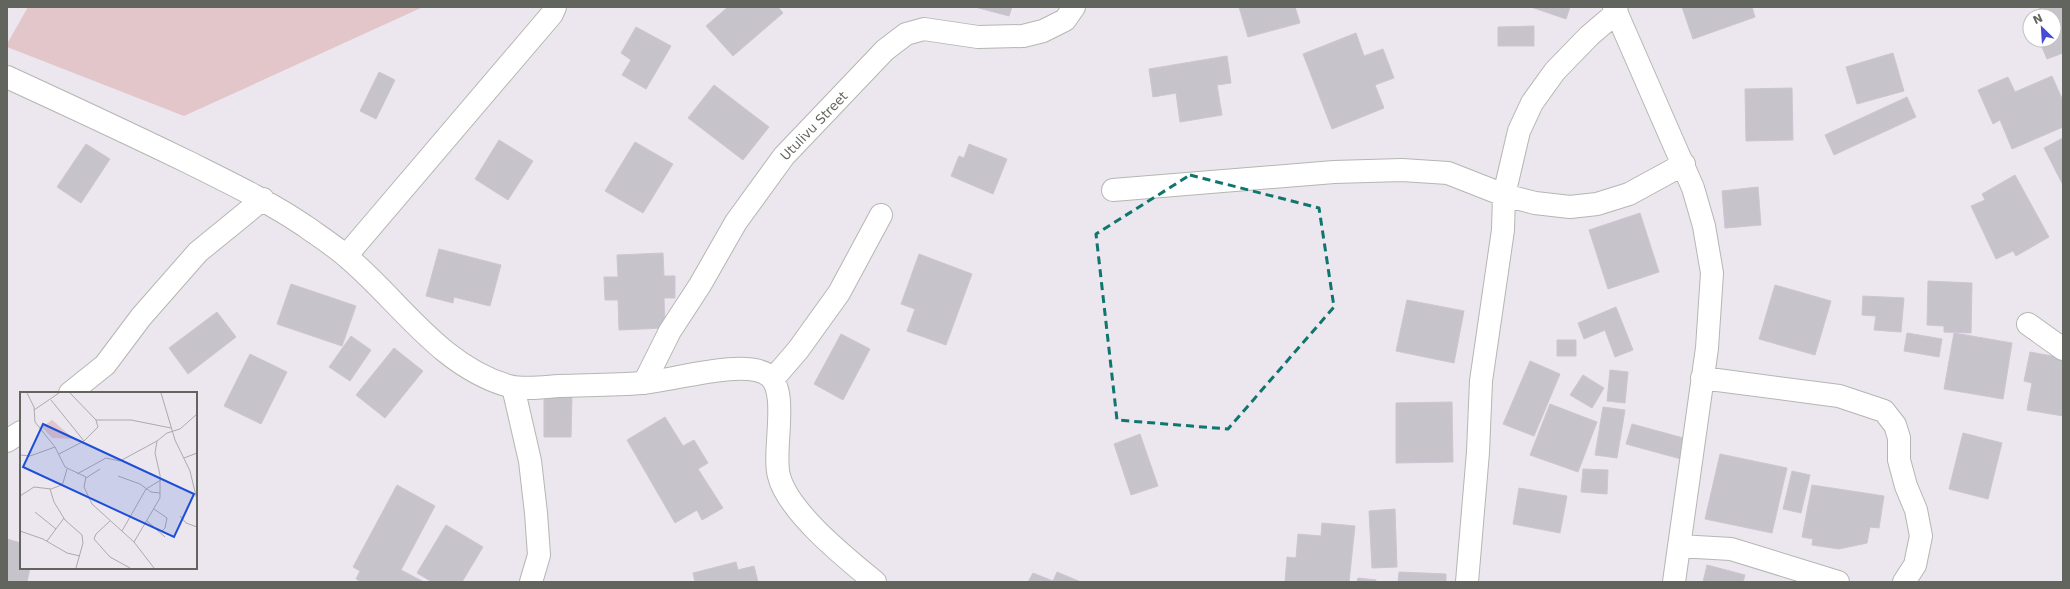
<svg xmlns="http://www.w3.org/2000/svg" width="2070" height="589" font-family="'DejaVu Sans',sans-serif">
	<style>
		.green { fill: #e3c6c9 }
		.building { fill: #c6c3ca; stroke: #cdc5d3 }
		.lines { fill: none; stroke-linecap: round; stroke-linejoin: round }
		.minor-casing { stroke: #b4b7b1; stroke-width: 24 }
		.minor { stroke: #fff; stroke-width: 22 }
		.marked { fill: none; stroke: #0f766e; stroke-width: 3; stroke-dasharray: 8 5; stroke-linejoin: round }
		.labels { text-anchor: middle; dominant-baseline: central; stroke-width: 3.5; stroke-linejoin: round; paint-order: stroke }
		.street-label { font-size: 13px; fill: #62655e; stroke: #fff }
		.inset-road { fill: none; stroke: #adaaab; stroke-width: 1 }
		.view { fill: #1d4ed8; fill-opacity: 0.15; stroke: #1d4ed8; stroke-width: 2 }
		.inset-edge { fill: none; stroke: #62655e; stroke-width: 2 }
	</style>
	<rect width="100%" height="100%" fill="#ece6ee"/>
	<path class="green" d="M28,7H423L184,116L7,47V44Z"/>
	<path class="building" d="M728,7H778L783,13L733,56L706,26Z
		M975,7H1012L1009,16Z
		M1239,7H1295L1300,23L1248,37Z
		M1531,7H1570L1566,19Z
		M1682,7H1752L1755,17L1693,39Z
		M2039,7H2063V53L2047,59L2039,40H2054V16H2043Z
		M1534,26V46H1498V27Z
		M636,27L671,46L646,89L622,75L631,60L621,53Z
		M1356,33L1364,56L1383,49L1394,78L1375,85L1384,108L1332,129L1303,54Z
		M1893,53L1904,91L1857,104L1846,67Z
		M1227,56L1231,83L1217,85L1222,115L1180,122L1176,93L1153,97L1149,69Z
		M379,72L395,80L376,119L360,111Z
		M2052,76L2063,101V127L2012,149L2000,120L1993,124L1978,90L2008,77L2015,92Z
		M714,85L769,127L743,160L688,118Z
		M1792,88L1793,140L1746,141L1745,89Z
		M1907,97L1916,117L1834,155L1825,135Z
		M2063,138V185L2044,148Z
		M499,140L533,161L508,200L475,179Z
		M635,142L673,164L643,213L605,191Z
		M86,144L110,159L81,203L57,187Z
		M969,144L1007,159L993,194L951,176L959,156L964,158Z
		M2015,175L2049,237L2016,256L2013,251L1996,259L1971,206L1985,200L1982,194Z
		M1758,187L1761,225L1725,228L1722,191Z
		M1640,213L1659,272L1608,289L1589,230Z
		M439,249L501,265L490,306L454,297L453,303L426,296Z
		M663,253L664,276H675V298H664L665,328L619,330L618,300H605L604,277H618L617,255Z
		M919,254L972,274L946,345L907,331L915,309L901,304Z
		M1928,281L1972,283L1971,333L1944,332V326L1927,325Z
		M291,284L356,306L342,346L277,324Z
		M1775,285L1831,301L1815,355L1759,339Z
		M1863,296L1904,298L1901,332L1874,330L1876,316L1862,315Z
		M1407,300L1464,311L1454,363L1396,351Z
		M1616,307L1633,350L1615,357L1605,330L1584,339L1578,323Z
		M217,312L236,337L188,374L169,348Z
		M1907,333L1942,339L1939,357L1904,351Z
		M1954,333L2012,343L2003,399L1944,389Z
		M841,334L870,349L843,400L814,384Z
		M351,336L371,350L350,381L329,367Z
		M1557,340H1576V356H1557Z
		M394,348L423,371L385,418L356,395Z
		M2030,352L2063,358V416L2027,410L2032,383L2024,381Z
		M250,354L287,372L261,424L224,406Z
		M1530,361L1560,374L1534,436L1503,424Z
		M1610,370L1628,372L1625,403L1607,401Z
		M1583,375L1604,388L1592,408L1570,395Z
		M544,394L572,395L571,437H544Z
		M1452,402L1453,462L1396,463V403Z
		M1550,404L1597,422L1578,472L1530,455Z
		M1603,407L1625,410L1617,458L1595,455Z
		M665,417L683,446L694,440L708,463L698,469L723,508L702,520L697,510L675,523L627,440Z
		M1632,424L1687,439L1681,459L1626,444Z
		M1963,433L2002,443L1988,499L1949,489Z
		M1140,434L1158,486L1131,495L1114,444Z
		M1720,454L1787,468L1772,533L1705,519Z
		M1583,469L1608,470L1607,494L1581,492Z
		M1792,471L1810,475L1801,513L1783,509Z
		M397,485L435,506L401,570L424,582H362L356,579L360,571L353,567Z
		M1812,485L1884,496L1879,528L1870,527L1867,543L1839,549L1812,545L1813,539L1802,537Z
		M1519,488L1567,496L1560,533L1513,524Z
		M1395,509L1397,567L1372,568L1369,511Z
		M1322,523L1355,526L1349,582H1285L1287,557L1296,558L1298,534L1321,536Z
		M446,525L483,547L462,582H432L417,573Z
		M7,539L21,543V568H30L27,582H7Z
		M736,562L738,570L754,566L758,582H695L693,573Z
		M1707,565L1745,575L1743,582H1703Z
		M1057,572L1081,582H1028L1033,573L1053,581Z
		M1399,572L1446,574V582H1398Z
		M1358,578L1376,580V582H1357Z"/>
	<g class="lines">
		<g class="minor-casing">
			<path id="minor" d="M1614,7L1693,188L1704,226L1712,273L1707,348L1674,582
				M7,77C68,105 128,133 188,162C228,182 268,201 305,226C319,236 333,245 346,256C399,300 439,366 509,386C524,390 544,387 559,386C587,385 615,385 642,383C672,381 744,358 768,375C790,390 772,451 779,476C788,512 846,558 875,582
				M1113,190L1334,172L1402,170L1448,173L1504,195L1535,203L1570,207L1597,204L1629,194L1684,164
				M346,256L552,14L555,7
				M2028,324L2063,349
				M1702,378L1839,396L1884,411L1895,425L1899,438V460L1906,486L1916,510L1921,536L1915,565L1904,582
				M773,379L798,350L839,293L881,215
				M644,383L670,331L700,285L736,222L784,156L885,50L906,34L924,29L978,37L1023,36L1043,31L1065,20L1074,7
				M513,387L530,461L536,513L539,555L531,582
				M70,393L105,365L141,317L198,252L263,199
				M7,441L21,432
				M1679,546L1731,549L1838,582
				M1467,582L1478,452L1481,381L1503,230L1504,195L1519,131L1532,103L1555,71L1589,36L1617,12"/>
		</g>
		<use href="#minor" class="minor"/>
	</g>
	<path class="marked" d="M1190,175L1319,208L1334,307L1228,429L1117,420L1096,234Z"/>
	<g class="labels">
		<g class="street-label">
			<text transform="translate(814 126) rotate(-46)">Utulivu Street</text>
		</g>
	</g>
	<g transform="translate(20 392)">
		<rect width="177" height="177" fill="#ece6ee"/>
		<path d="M32,28L54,47L32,46L22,35Z" fill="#e3c6c9"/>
		<path class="inset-road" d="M7,1L14,15L15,30L35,55L45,75L66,85L64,95L72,112L114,150L134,176M50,1L76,28H111L151,36M141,1L155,48L170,79L177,108M31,8L64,49L39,62M14,18L39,1M64,49L78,35L76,28M0,63L10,64L35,55M164,66L177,61M57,82L86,66L100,69L137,49M98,84L120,92L131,100L140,101M66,86L80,77M30,97L34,110L45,128L62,143L63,151L56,176M0,104L14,95L31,97L39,94L43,91L47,77M134,117L147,126L145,136L141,140M15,120L36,137M160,124L166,131L177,135M90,129L76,142L74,147L90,165L110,176M127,129L145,145M0,139L23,147L47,161L60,164M102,139L126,97L141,88M27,149L44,126M114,150L140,106V83L135,61L137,49L147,41L160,37L177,22"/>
		<path class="view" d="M23,32L174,102L154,145L3,75Z"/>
		<rect width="177" height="177" class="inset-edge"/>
	</g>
	<rect width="2070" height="589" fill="none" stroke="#62655e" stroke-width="16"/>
	<g transform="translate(2042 28) rotate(335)"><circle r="19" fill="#ffffff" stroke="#c0c1bf"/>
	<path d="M0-3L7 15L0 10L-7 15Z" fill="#434bd8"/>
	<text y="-6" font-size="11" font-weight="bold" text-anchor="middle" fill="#62655e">N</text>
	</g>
</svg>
